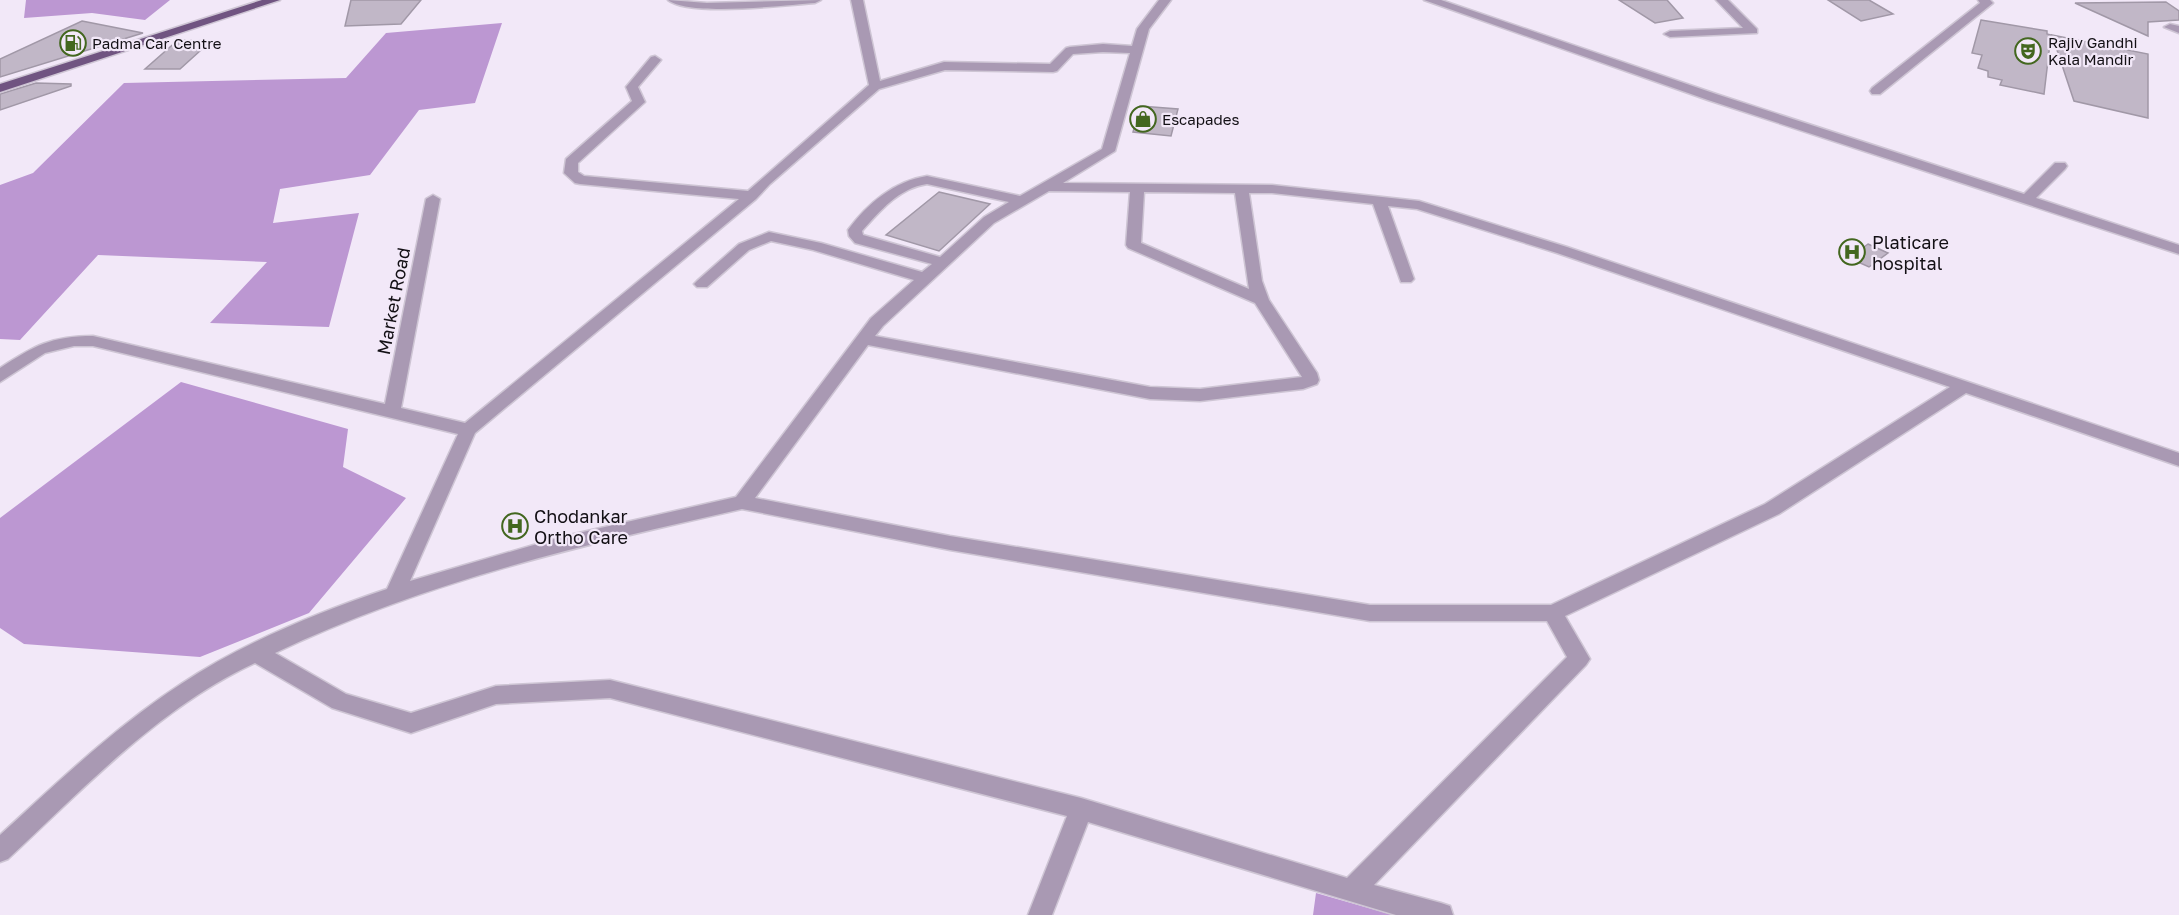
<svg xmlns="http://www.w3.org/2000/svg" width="2179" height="915" font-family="'Golos Text',sans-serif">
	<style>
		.forest { fill: #bc97d2 }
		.building { fill: #c1b7c7; stroke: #a198a7; stroke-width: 1.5 }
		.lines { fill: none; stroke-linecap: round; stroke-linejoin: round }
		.minor-casing { stroke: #cec5d4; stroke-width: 3 }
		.major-casing { stroke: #cec5d4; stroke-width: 3 }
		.minor { fill: #a999b3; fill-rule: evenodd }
		.major { fill: #705481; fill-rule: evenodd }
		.labels { text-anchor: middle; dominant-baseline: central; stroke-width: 4.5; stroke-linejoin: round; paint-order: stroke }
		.far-poi-label { font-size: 15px; fill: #131015; stroke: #f2e8f8; text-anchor: start }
		.poi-label { font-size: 18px; fill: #131015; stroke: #f2e8f8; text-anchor: start }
		.street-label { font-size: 18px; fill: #131015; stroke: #f2e8f8 }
	</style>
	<rect width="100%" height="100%" fill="#f2e8f8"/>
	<path class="forest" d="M26,0H170L145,20L92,13L24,18Z
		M502,23L475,103L419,110L370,175L280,189L273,223L359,213L329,327L210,323L267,262L98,255L20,340L0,339V185L33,173L124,83L346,78L386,33Z
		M181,382L348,429L343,467L406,498L309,613L200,657L24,644L0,628V518Z
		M1316,893L1393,915H1313Z"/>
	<path class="building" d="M351,0H421L401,24L345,26Z
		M1619,0H1667L1683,18L1655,23Z
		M1828,0H1869L1893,14L1861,21Z
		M2166,2L2179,11V20L2148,22V36L2075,3Z
		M1981,20L2047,31V34L2051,35L2044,94L2000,85L2002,80L1988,77V71L1978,68L1982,55L1972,53Z
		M82,21L143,33L0,77V59Z
		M2052,35L2148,54V118L2074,101Z
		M178,40L211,41L180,69H145Z
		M36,83L71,84V86L0,110V94Z
		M1140,106L1178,109L1171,136L1133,132Z
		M939,192L990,204L939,251L886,235Z
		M1868,244L1888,253L1869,267L1849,258Z"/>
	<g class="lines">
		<g class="minor-casing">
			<path id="minor" d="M668,0L707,3L821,0L815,3C786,5 689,17 668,0Z
				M851,0H863L880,81L944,62L1050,64L1066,48L1070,47L1103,44L1132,46L1137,29L1159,0H1171L1149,29L1115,151L1063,183L1272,185L1419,201L1567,247L2179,453V466L1966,393L1779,514L1565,616L1590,659L1586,665L1374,885L1441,903L1450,906L1453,915H1396L1088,822L1052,915H1028L1067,816L610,698L496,704L411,733L332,708L255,663C160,707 84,788 8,859L0,862V835C58,782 115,727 181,684C243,643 316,613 387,589L458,434L93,346H74L45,353L0,382V368C34,346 51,336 93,336L385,404L426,199L433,195L440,199L401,408L465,423L739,199L580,184L575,183L564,173L566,159L632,101L626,87L651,57L655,56L661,60L638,87L645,102L578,163V172L584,176L748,191L869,85ZM1103,52L1130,53L1102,149L1020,196L927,176C894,181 867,204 848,230L849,236L855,243L932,264L922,272L821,243L769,232L739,244L697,281L694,284L697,287H707L749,250L771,241L813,250L914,280L871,318L736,497L561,537L410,581L475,433L756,199L770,184L879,89L945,70L1053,72L1057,71L1073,54ZM927,184L1009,202L984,217L940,257L863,235L862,231C880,211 899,188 927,184ZM1049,191L1130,192L1126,245L1128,248L1255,303L1302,377L1200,389L1150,387L875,336L883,326L994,223ZM1144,192L1235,193L1249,289L1141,243ZM1249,193H1272L1373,204L1401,282H1411L1414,279L1388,206L1417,209L1557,253L1950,387L1765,504L1551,605H1370L950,536L755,498L868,345L1150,399L1200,401L1303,389L1317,384L1319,380L1317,373L1269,300L1262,281ZM742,509L950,550L1370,621H1547L1567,657L1347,878L1081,798L610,680L496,686L411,713L346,694L275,653C423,582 582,545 742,509Z
				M1424,0H1441L1716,94L2024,194L2055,163H2065L2067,166L2065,169L2036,198L2179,245V254L1708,100Z
				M1716,0H1728L1757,29V33L1670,37L1664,34L1670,31L1743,28Z
				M1978,0H1990L1993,3L1880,94H1872L1870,91L1872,88L1980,3Z
				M2170,24L2179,26V33L2164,27Z"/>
		</g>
		<g class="major-casing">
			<path id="major" d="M262,0H280L0,92V84Z"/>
		</g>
		<use href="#minor" class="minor"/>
		<use href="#major" class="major"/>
	</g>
	<defs>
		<g id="fuel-ring" transform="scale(1.35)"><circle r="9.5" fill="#f2e8f8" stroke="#43671f" stroke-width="1.5"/><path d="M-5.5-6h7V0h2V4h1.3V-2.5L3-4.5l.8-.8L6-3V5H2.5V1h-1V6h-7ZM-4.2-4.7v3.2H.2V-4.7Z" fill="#43671f"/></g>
		<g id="theatre-ring" transform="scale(1.35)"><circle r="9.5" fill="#f2e8f8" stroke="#43671f" stroke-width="1.5"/><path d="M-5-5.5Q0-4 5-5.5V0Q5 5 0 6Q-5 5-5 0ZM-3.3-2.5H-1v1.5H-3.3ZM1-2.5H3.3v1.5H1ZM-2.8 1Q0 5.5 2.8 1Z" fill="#43671f"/></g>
		<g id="shop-ring" transform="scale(1.35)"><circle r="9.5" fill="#f2e8f8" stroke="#43671f" stroke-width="1.5"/><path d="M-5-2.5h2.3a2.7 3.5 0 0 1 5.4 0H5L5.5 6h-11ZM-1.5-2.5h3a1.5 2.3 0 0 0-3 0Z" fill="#43671f"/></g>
		<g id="hospital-ring" transform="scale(1.35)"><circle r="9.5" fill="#f2e8f8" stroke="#43671f" stroke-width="1.5"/><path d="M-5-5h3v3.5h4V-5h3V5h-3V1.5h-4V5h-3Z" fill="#43671f"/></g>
	</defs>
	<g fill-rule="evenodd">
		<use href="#fuel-ring" x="73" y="43"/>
		<use href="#theatre-ring" x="2028" y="51"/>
		<use href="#shop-ring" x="1143" y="119"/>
		<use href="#hospital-ring" x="1852" y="252"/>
		<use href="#hospital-ring" x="515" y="526"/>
	</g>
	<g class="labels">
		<g class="far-poi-label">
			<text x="2048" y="42">Rajiv Gandhi<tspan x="2048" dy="17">Kala Mandir</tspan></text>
			<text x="92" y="43">Padma Car Centre</text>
			<text x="1162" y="119">Escapades</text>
		</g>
		<g class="poi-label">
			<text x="1872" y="242">Platicare<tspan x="1872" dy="21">hospital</tspan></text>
			<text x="534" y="516">Chodankar<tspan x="534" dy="21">Ortho Care</tspan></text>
		</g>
		<g class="street-label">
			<text transform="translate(393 301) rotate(-79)">Market Road</text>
		</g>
	</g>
</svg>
